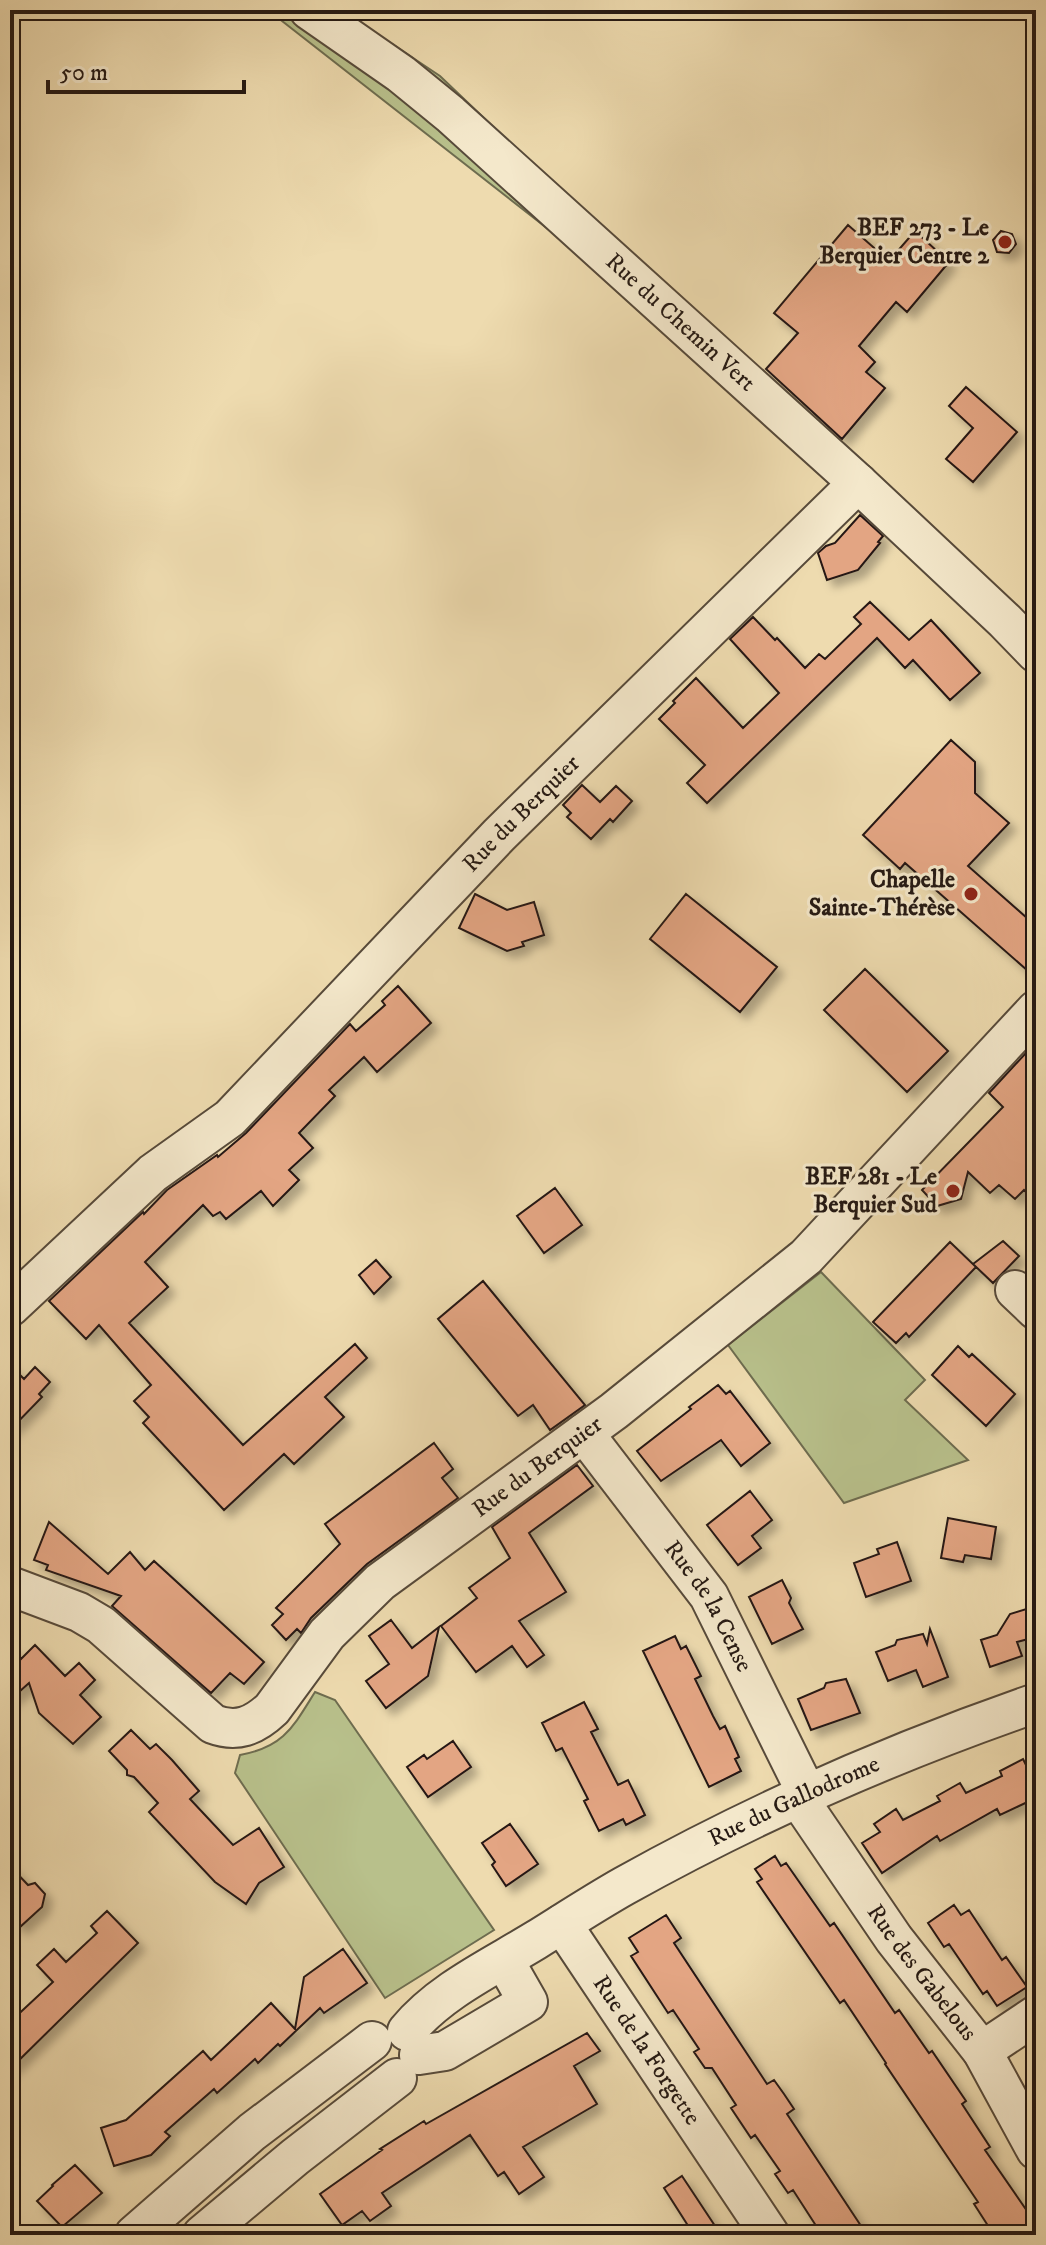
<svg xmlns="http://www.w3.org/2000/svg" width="1046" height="2245" font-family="'IM FELL DW Pica',serif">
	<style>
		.green { fill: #b8c08b; stroke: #6e6c4f; stroke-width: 2 }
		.building { fill: #e3a583; stroke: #251913; stroke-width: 2; filter: url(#shadow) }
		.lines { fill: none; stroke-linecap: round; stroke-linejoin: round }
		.minor-casing { stroke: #574a3a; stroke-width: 42 }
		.minor { stroke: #f4e8cb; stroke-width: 38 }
		.poi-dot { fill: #8f2418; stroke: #f4e8cb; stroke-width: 3 }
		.labels { text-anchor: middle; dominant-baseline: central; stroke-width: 6; stroke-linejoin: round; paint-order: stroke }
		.poi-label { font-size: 24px; font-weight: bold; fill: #251913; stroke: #f4e8cb; text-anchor: end }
		.street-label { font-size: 24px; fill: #251913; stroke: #f4e8cb }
	</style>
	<defs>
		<filter id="shadow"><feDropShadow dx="7" dy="7" stdDeviation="4" flood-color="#0004"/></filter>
	</defs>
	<rect width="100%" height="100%" fill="#eedbaf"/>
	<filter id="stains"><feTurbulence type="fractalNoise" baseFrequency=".0025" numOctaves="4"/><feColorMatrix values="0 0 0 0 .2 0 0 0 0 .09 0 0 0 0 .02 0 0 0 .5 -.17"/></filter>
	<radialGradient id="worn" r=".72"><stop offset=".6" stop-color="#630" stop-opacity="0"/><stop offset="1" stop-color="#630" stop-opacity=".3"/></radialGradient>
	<path class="green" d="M268,10H341L440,76L636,263L621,286Z
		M821,1272L925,1380L905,1400L968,1460L844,1503L728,1345Z
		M315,1692L335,1700L494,1930L385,1998L235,1773L240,1755C284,1747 293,1727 315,1692Z"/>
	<path class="building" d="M848,225L889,261L915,231L949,262L907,312L896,302L859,346L875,362L866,372L885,388L842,439L766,369L798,333L774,313Z
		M1001,231L1012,234L1016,244L1009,253L997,252L993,240Z
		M966,387L1017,432L973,482L946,459L973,428L949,406Z
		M860,515L883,536L878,542L880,543L858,570L827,580L818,553L826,546L835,543Z
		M870,602L909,640L931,620L980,673L950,700L913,660L905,668L877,638L707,803L687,783L705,765L659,719L675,703L673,701L696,678L743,728L779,693L730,639L753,617L775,640L777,638L805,668L819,654L825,659L861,624L854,617Z
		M951,740L975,762V793L1009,823L968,866L1036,926V978L905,863L900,869L863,835Z
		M582,785L600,802L616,786L632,801L613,822L610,819L591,839L567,817L571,813L563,805Z
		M475,894L507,910L534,902L544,935L522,942L524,946L507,951L459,928Z
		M686,894L777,967L740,1012L650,939Z
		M865,969L948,1051L907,1092L824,1010Z
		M398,986L431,1023L377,1072L364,1057L329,1090L335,1096L299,1133L313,1148L289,1170L299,1180L273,1206L261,1191L226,1219L220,1212L213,1216L203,1205L145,1262L168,1287L129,1323L243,1445L355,1344L367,1358L325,1397L344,1417L294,1464L284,1454L224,1510L143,1423L149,1417L134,1401L151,1385L99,1325L86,1339L49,1301L143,1212L144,1214L167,1190L217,1155L218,1157L246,1133L350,1024L356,1031L385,1005L382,1001Z
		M1036,1042V1202L1024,1190L1015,1199L999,1185L990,1193L968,1172L961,1199L937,1206L922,1190L1003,1107L989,1093Z
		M555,1188L582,1225L544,1253L517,1216Z
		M1003,1241L1019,1256L993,1283L973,1264Z
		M950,1242L976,1267L909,1337L906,1333L896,1343L873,1322Z
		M376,1260L391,1277L374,1294L359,1275Z
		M483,1281L585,1405L550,1430L533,1405L518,1416L438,1319Z
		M958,1346L969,1357L972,1354L1015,1394L986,1426L932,1375Z
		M10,1365L24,1379L35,1367L50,1382L39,1394L42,1397L10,1430Z
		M718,1385L726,1394L730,1391L770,1443L741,1466L721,1440L661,1481L637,1451L691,1409L689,1407Z
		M434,1443L453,1469L442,1478L458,1498L367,1564L311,1618L301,1633L297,1629L286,1640L272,1625L283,1614L276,1608L340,1544L325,1524Z
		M577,1465L593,1486L529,1533L566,1592L519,1621L544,1655L527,1667L512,1646L476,1672L441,1626L477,1598L469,1588L510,1558L492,1527Z
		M750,1491L772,1520L752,1536L761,1548L738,1565L707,1525Z
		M948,1518L996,1527L991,1559L965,1555L963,1562L941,1558Z
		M49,1522L108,1574L130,1552L145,1570L154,1561L264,1662L244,1684L230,1673L211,1693L112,1606L121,1596L46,1570L48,1565L34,1560Z
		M897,1542L911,1581L866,1597L854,1563L879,1554L877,1549Z
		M782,1580L791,1598L789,1603L803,1629L772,1644L749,1597Z
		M1036,1606V1637L1017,1642L1022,1656L990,1667L981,1640L997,1635L1010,1614Z
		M391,1620L412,1648L439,1627L428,1676L386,1708L366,1681L389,1664L369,1636Z
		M930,1629L948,1677L923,1687L916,1670L888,1681L876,1652L895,1645L897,1640L923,1634L927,1644Z
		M675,1636L681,1649L686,1646L701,1676L695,1679L713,1716L720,1729L725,1726L739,1757L735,1759L741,1771L709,1787L643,1651Z
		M35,1645L65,1676L79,1663L95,1680L80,1695L101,1717L73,1744L39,1713L29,1683L10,1700V1647L21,1659Z
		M846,1679L860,1713L811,1730L798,1699L824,1688L826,1683Z
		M584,1702L598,1729L591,1732L618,1785L628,1780L645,1815L626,1825L623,1819L599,1831L584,1801L588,1799L562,1748L556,1751L542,1723Z
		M131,1730L150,1749L156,1744L172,1760L199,1791L190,1799L233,1845L259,1828L284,1867L259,1883L246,1904L215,1882L149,1812L158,1803L134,1777L127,1775V1770L109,1751Z
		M453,1741L471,1767L428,1797L407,1767L424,1755L427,1759Z
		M1023,1759L1036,1785V1798L1000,1815L997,1809L940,1841L937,1836L882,1873L862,1843L880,1832L874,1824L896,1809L903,1820L940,1801L937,1796L960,1783L966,1793L1002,1776L1000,1771Z
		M510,1824L538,1864L506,1886L492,1865L495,1862L482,1843Z
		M775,1856L781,1866L786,1863L830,1926L834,1923L895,2013L899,2010L929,2053L932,2051L966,2101L962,2104L990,2147L985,2150L1036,2224V2235H994L974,2204L978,2202L885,2064L886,2063L844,2000L840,2003L757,1882L762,1879L755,1869Z
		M10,1866L28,1885L35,1883L45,1894L42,1907L20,1927L10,1917Z
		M954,1905L961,1915L969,1910L1002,1960L1006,1957L1027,1987L997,2006L987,1991L983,1994L949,1944L944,1947L928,1923Z
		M107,1911L138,1943L10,2069V2022L53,1982L37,1965L54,1949L66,1962L97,1933L91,1926Z
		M666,1915L681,1938L674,1943L767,2084L774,2080L784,2094L794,2109L787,2114L867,2235H822L793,2190L788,2193L775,2174L780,2171L755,2135L751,2138L731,2108L736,2105L712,2068H705L694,2052L699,2049L673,2010L668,2013L631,1956L638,1952L629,1938Z
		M343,1949L367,1983L324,2013L320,2008L280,2046L278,2044L258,2063L255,2059L217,2093L214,2089L165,2132L170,2136L151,2155L114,2166L101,2128L126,2120L203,2051L211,2060L271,2003L295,2029L304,1977Z
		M587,2033L600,2051L574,2066L597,2104L523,2147L544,2177L519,2194L504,2172L498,2176L470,2135L382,2193L391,2206L370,2221L362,2211L342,2225L320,2194L382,2150L380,2149L424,2121L426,2124Z
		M75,2165L102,2193L62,2227L37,2201L53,2186L52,2185Z
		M682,2176L721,2235H694L664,2188Z"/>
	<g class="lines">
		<g class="minor-casing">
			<g id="minor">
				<path id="s1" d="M309,10L401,74L450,114L858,483L1005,621L1036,653"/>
				<path d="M1015,1290L1036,1310"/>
				<path id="s2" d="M10,1307L153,1173L230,1118L499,835L858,483"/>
				<path id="s3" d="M584,1433L709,1596L807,1794"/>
				<path id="s4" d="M10,1586L79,1612L101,1625L213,1724C237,1733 254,1726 272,1709L327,1634L380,1582L614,1411L806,1257L1036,1010"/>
				<path id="s5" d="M798,1798L894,1939L982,2051L1036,2150"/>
				<path id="s6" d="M562,1924L770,2235"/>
				<path id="s7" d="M407,2031C440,1991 492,1967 536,1940C565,1922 594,1903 624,1886C755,1813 894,1752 1036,1703"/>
				<path d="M982,2051L1036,2015"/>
				<path d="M419,2055L445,2051L528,2002L504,1960"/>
				<path d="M134,2235L252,2132L372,2041"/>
				<path d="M202,2235L295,2157L397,2078"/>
			</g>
		</g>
		<use href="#minor" class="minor"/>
	</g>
	<g class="poi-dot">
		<circle cx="1005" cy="242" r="8"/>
		<circle cx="971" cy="894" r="8"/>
		<circle cx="953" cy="1191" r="8"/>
	</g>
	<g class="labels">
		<g class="poi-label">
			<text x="989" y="228">BEF 273 - Le<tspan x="989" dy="28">Berquier Centre 2</tspan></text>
			<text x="955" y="880">Chapelle<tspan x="955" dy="28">Sainte-Thérèse</tspan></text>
			<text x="937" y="1177">BEF 281 - Le<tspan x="937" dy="28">Berquier Sud</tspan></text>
		</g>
		<g class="street-label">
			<text stroke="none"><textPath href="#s1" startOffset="486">Rue du Chemin Vert</textPath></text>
			<text stroke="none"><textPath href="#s2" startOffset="712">Rue du Berquier</textPath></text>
			<text stroke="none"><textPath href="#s4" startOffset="676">Rue du Berquier</textPath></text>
			<text stroke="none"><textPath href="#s3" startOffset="214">Rue de la Cense</textPath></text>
			<text stroke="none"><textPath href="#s7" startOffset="452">Rue du Gallodrome</textPath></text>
			<text stroke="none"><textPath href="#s5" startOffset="214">Rue des Gabelous</textPath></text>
			<text stroke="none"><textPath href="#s6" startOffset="152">Rue de la Forgette</textPath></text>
		</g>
	</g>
	<rect width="1046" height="2245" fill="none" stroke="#eedbaf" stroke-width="40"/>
	<rect x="12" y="12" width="1022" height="2221" fill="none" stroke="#251913" stroke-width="4"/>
	<rect x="20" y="20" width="1006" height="2205" fill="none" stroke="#251913" stroke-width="2"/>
	<path d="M48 80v12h196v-12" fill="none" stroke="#251913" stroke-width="4"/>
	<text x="60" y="80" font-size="24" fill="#251913" stroke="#f4e8cb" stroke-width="6" paint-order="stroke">50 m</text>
	<rect width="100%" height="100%" filter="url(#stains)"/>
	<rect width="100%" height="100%" fill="url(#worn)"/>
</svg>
